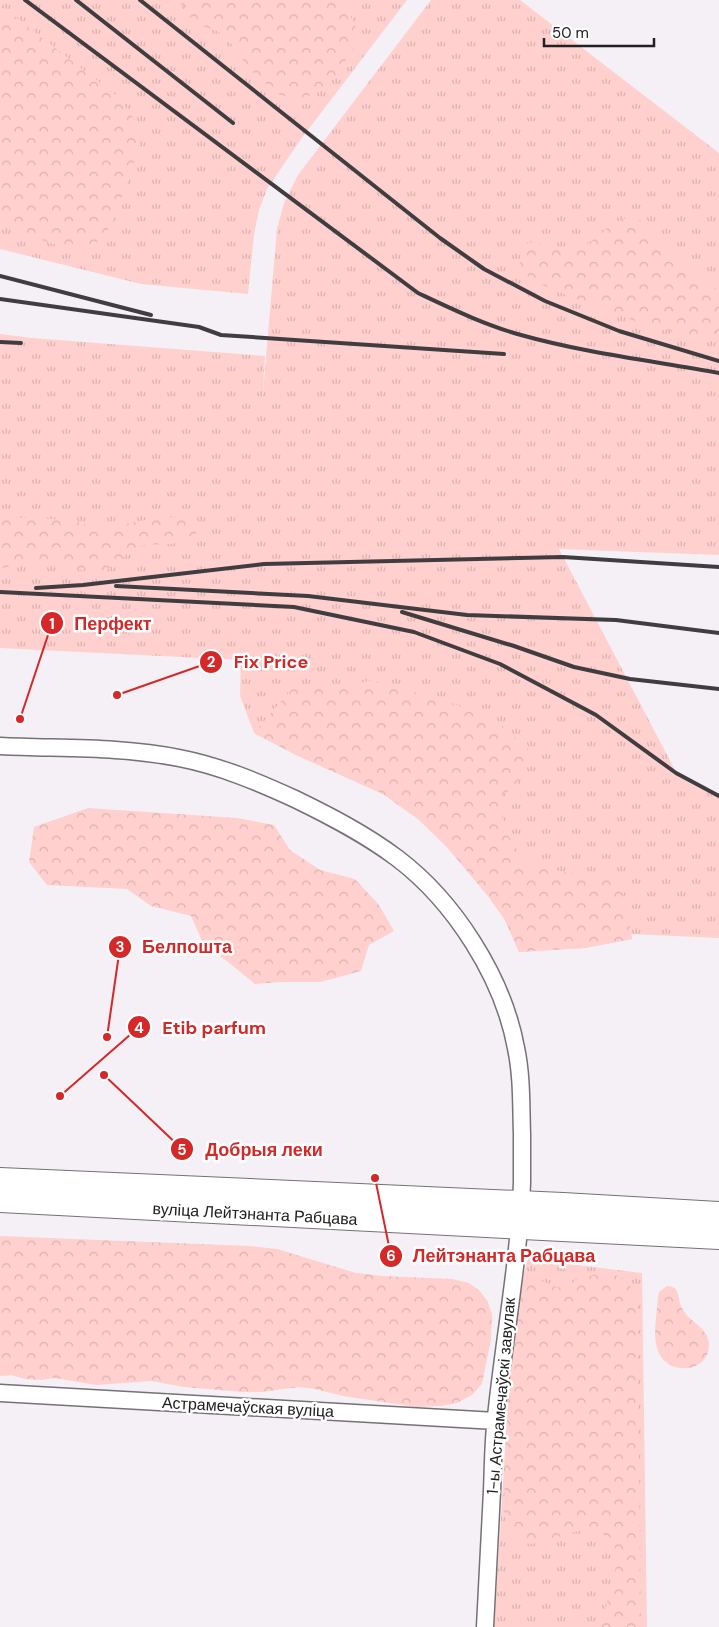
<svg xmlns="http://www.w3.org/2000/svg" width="719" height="1627" font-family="'DM Sans',sans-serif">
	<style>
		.grass { fill: url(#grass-tufts) }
		.forest { fill: url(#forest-crowns) }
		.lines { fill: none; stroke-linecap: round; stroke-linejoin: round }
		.minor-casing { stroke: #757177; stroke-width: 19 }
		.highway-casing { stroke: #757177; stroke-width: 26 }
		.minor { stroke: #fff; stroke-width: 16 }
		.highway { stroke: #fff; stroke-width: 24 }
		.rail { stroke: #403d40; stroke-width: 4 }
		.labels { text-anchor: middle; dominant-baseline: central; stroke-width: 5; stroke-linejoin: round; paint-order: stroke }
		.street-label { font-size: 16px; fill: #222022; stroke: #fff }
		.leader { fill: none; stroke: #d62828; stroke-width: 2 }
		.callout-dot { fill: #d62828; stroke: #fff; stroke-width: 2 }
		.mark-label { font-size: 15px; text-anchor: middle; font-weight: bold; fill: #fff }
		.callout-label { font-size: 18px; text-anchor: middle; font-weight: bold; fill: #d62828; stroke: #fff; stroke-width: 5; stroke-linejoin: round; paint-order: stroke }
	</style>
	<defs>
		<pattern id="grass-tufts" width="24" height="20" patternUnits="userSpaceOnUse" patternTransform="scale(1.25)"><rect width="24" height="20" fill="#ffd0cd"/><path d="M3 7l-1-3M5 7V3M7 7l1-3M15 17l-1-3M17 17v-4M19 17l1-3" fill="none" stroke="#dab2b0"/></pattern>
		<pattern id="forest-crowns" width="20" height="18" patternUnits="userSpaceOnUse" patternTransform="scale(1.25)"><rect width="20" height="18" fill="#ffd0cd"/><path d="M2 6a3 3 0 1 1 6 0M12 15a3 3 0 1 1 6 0" fill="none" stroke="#dab2b0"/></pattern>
	</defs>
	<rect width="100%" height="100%" fill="#f5f0f6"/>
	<path class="grass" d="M0,0H407L301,139L267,189L259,210L254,234L248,294L141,284L0,249Z
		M431,0H520L719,153V555L559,549L676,772L719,796V938L631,934L632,939L585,948L519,952L505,920L488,896L446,846L418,819L383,794L296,755L254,733L240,696L241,660L0,648V334L32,338L265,356L262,404L277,229L284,203L298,175Z
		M528,1259L642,1273L647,1627H494L514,1310Z"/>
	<path class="forest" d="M179,0H335L348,12L355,24L357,36L355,47L335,76L315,94L297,99L280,95L257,77L244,62L227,38L217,31L203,26L190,17Z
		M0,5L118,97L135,120L139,134V149L114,219L105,235L94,245L82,249H68L0,226Z
		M633,217C651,223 650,236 663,247C680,263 700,276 719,291V336L695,338L647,325L606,311L535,282C526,275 519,269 520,257C522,233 544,245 557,248C564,249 572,249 580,247C600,240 611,218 633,217Z
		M0,517C22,518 44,518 66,520C81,522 96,529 111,527C139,523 171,508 197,526L198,531C187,549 158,542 141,546C126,550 118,567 102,571C89,574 74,567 61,566C46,564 30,563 15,565C10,566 5,568 0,568Z
		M372,680L449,702L493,718L533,754L517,784L499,798L506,832L525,863L563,872L621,881L632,939L584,948L519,952L505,920L488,896L446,846L418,819L383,794L296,755L254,733L292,689L340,688Z
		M88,808L237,818L274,825L290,850L320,870L355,879L379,905L394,931L369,945L361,971L321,982H280L255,984L202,941L191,916L151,906L127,889L47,885L29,862L34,827Z
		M0,1236L249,1246L277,1249L356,1273L383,1276L452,1279L469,1283L480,1291L488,1302L492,1315L491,1339L482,1384L472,1395L457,1403L441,1406L416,1407L343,1396L315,1389L298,1387L262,1392H243L184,1387L151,1381L97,1385L54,1378L41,1380L25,1379L11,1375L0,1376Z
		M602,1273C624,1274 631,1282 637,1303L641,1627H599C606,1618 605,1609 608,1598C610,1589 613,1582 615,1572C617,1560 619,1546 608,1537C603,1534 596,1531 590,1530C557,1529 513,1572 504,1511L506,1422L515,1312L521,1286L527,1280L536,1278L553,1286L563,1288L570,1285L577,1279Z
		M667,1286C681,1286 677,1299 682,1308C689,1323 708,1326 709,1344C710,1373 668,1377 658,1351C652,1336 657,1314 658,1297L659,1292Z"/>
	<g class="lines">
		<g class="minor-casing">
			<path id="minor" d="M0,746C59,749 120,746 179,758C220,766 258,782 295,799C330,816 365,834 397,858C454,901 503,977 516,1048C522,1076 521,1105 522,1134C522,1150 522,1167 522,1183C519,1261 504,1339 496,1417C493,1442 493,1466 492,1491C490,1536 487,1582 485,1627
				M0,1393L496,1421"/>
		</g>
		<g class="highway-casing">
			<path id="highway" d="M0,1180L563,1205L719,1214
				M0,1200L719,1237"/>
		</g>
		<use href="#minor" class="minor"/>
		<use href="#highway" class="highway"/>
		<path class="rail" d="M25,0L418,293C452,309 485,325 521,335C585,353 653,361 719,373
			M76,0L233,123
			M140,0L440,238L484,269L545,301L619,331L719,361
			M0,276L151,315
			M0,299L199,327L221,335L504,354
			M0,342L21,343
			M116,586L308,596L467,615L616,620L719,633
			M36,588L83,585L264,564L563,557L719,567
			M0,592L294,607L414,632L500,664L549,690L596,715L676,773L719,796
			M402,612L514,646L574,667L630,679L719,689"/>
	</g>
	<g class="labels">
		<g class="street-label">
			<text transform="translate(255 1214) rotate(3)">вуліца Лейтэнанта Рабцава</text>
			<text transform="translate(501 1396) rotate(-85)">1-ы Астрамечаўскі завулак</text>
			<text transform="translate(248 1407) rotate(3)">Астрамечаўская вуліца</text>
		</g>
	</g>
	<path class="leader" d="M20 719L52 623M117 695L211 662M107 1037L120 947M60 1096L139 1027M104 1075L182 1149M375 1178L391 1256"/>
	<g class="callout-dot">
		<circle cx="20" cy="719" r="5"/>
		<circle cx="117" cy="695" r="5"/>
		<circle cx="107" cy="1037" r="5"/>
		<circle cx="60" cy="1096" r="5"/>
		<circle cx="104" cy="1075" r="5"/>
		<circle cx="375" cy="1178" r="5"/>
		<circle cx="52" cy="623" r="12"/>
		<circle cx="211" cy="662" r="12"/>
		<circle cx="120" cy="947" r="12"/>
		<circle cx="139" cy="1027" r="12"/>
		<circle cx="182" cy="1149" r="12"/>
		<circle cx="391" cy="1256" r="12"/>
	</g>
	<g class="mark-label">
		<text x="52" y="629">1</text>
		<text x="211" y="667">2</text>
		<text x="120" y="952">3</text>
		<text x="139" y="1033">4</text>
		<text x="182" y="1155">5</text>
		<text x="391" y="1261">6</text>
	</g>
	<g class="callout-label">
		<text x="113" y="630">Перфект</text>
		<text x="271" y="668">Fix Price</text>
		<text x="187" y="953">Белпошта</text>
		<text x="214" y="1034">Etib parfum</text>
		<text x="264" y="1156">Добрыя леки</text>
		<text x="504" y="1262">Лейтэнанта Рабцава</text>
	</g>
	<path d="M544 38v8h110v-8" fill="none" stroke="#222022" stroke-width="2.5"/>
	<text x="552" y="38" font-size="15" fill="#222022" stroke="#ffffff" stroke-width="4" paint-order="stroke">50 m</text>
</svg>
